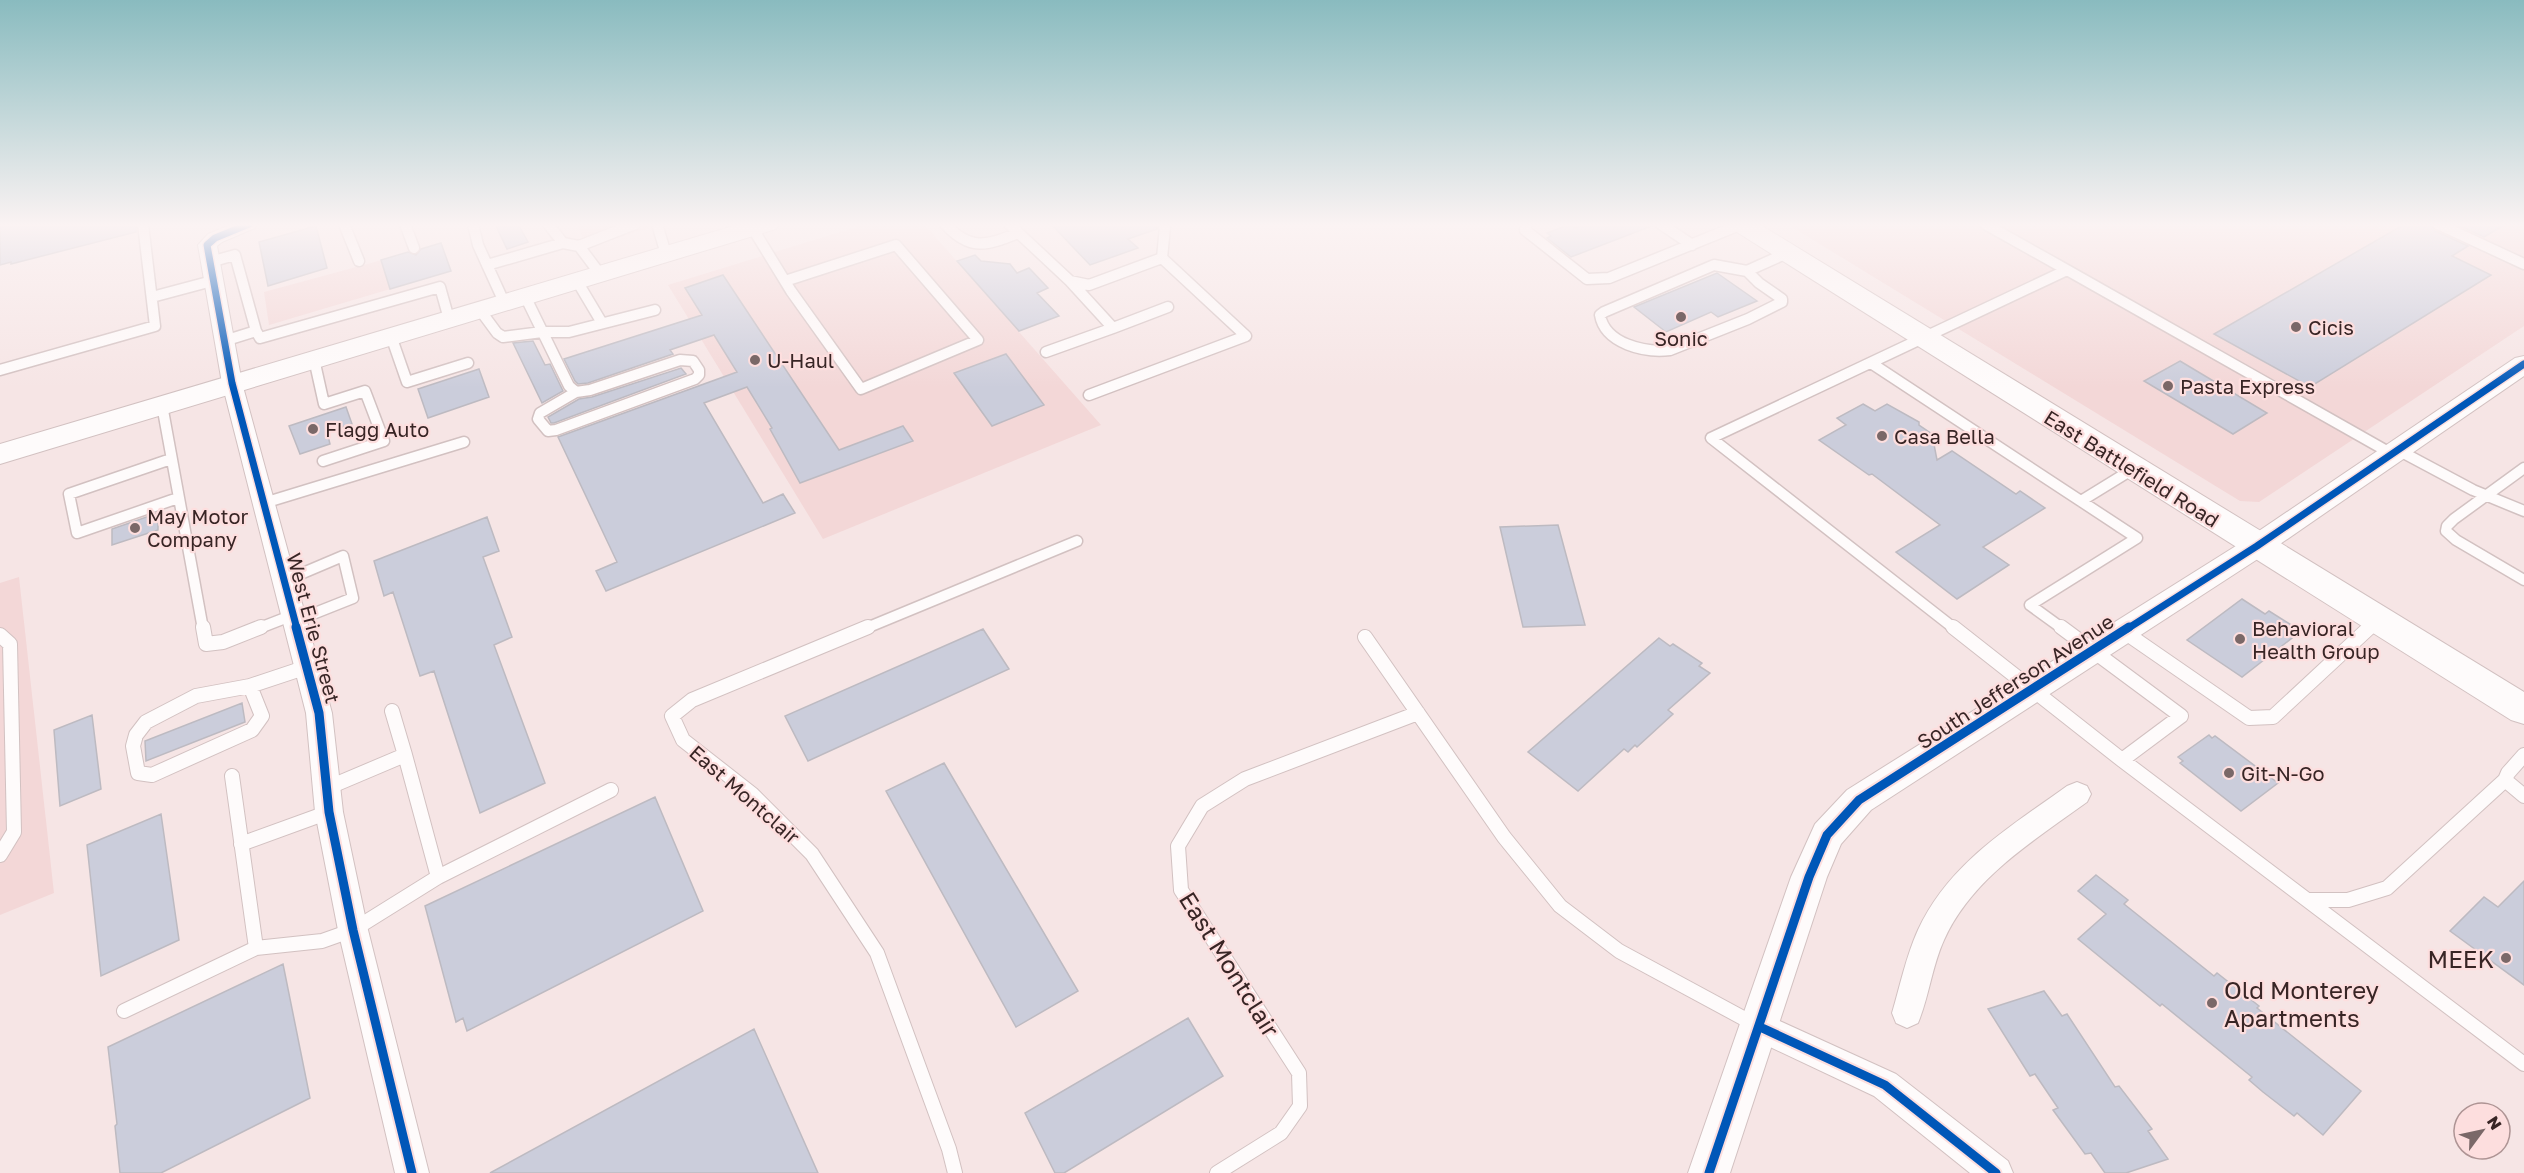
<svg xmlns="http://www.w3.org/2000/svg" width="2524" height="1173" font-family="'Golos Text',sans-serif">
	<style>
		.built { fill: #f3d7d7 }
		.building { fill: #cbcddb; stroke: #bdbac1; stroke-width: 1.5 }
		.lines { fill: none; stroke-linecap: round; stroke-linejoin: round }
		.service-far1-casing { stroke: #d2c1c1; stroke-width: 13 }
		.service-casing { stroke: #d2c1c1; stroke-width: 16 }
		.minor-casing { stroke: #d2c1c1; stroke-width: 2 }
		.tertiary-casing { stroke: #d2c1c1; stroke-width: 2 }
		.primary-casing { stroke: #d2c1c1; stroke-width: 2 }
		.service-far1 { stroke: #fefbfb; stroke-width: 10 }
		.service { stroke: #fefbfb; stroke-width: 14 }
		.minor { fill: #fefbfb; fill-rule: evenodd }
		.tertiary { fill: #fefbfb; fill-rule: evenodd }
		.primary { fill: #fefbfb; fill-rule: evenodd }
		.cycleway-far1-casing { stroke: #fddede; stroke-width: 10 }
		.cycleway-casing { stroke: #fddede; stroke-width: 13 }
		.cycleway-far1 { stroke: #0057b8; stroke-width: 7 }
		.cycleway { stroke: #0057b8; stroke-width: 9 }
		.poi-dot { fill: #7a6868; stroke: #fddede; stroke-width: 2 }
		.labels { text-anchor: middle; dominant-baseline: central; stroke-width: 4.5; stroke-linejoin: round; paint-order: stroke }
		.poi-label { font-size: 20px; fill: #382525; stroke: #fddede; text-anchor: start }
		.street-label { font-size: 20px; fill: #382525; stroke: #fddede }
		.near-poi-label { font-size: 24px; fill: #382525; stroke: #fddede; text-anchor: end }
		.near-street-label { font-size: 24px; fill: #382525; stroke: #fddede }
	</style>
	<rect width="100%" height="100%" fill="#f6e5e5"/>
	<path class="built" d="M576,224H663L588,247Z
		M866,224H924L1101,425L823,539L668,285Z
		M1787,224H2524V326L2259,502L2240,501Z
		M441,244L451,271L269,325L264,292Z
		M19,577L54,893L0,915V583Z"/>
	<path class="building" d="M0,224H136V232L11,264V262L0,265Z
		M495,224H518L528,242L507,249Z
		M1051,224H1156L1157,229L1128,239L1138,248L1090,265Z
		M1570,224L1575,228L1584,224L1654,225L1571,257L1547,238L1551,236L1547,233Z
		M2405,224H2431L2435,231L2468,246L2452,256L2491,275L2310,387L2214,334Z
		M2456,224H2506L2484,237Z
		M316,226L327,268L268,286L259,242Z
		M441,243L451,271L390,289L381,260L408,252L416,255L421,249Z
		M975,255L981,261L1010,264L1017,273L1029,268L1048,288L1037,293L1059,316L1019,331L957,261Z
		M1717,273L1757,301L1718,317L1711,312L1666,332L1634,307Z
		M723,275L839,450L903,426L913,441L800,483L770,429L772,428L747,387L704,403L763,503L783,494L795,513L606,591L596,571L617,562L558,437L737,372L714,335L670,350L673,354L588,383L578,384L575,381L564,359L702,315L685,288Z
		M533,341L545,365L550,364L563,391L542,403L513,343Z
		M1006,354L1044,405L992,426L954,373Z
		M2180,361L2267,413L2233,434L2144,381Z
		M681,368L686,374L554,423H551L548,417L579,399L592,397Z
		M479,369L489,397L428,418L418,389Z
		M1863,404L1875,411L1887,404L1919,422V425L1932,434L1937,460L1952,451L2016,494L2020,491L2045,508L1983,547L2009,565L1957,599L1896,552L1940,525L1872,474L1869,475L1819,440L1846,425L1837,418Z
		M346,407L352,424L327,432L330,444L300,454L289,426Z
		M158,513V530L112,545V529Z
		M487,517L499,551L483,557L512,637L494,645L545,783L480,813L434,671L420,676L393,592L384,596L374,561Z
		M1558,525L1585,625L1523,627L1500,527Z
		M2242,599L2265,614L2269,611L2301,631L2242,677L2187,640Z
		M983,629L1009,669L808,761L785,716Z
		M1659,638L1670,646L1673,644L1702,663L1699,666L1710,673L1668,710L1673,714L1637,747L1635,745L1628,752L1624,749L1578,791L1528,752Z
		M242,703L245,722L146,761L145,741Z
		M92,715L101,789L60,806L54,730Z
		M2209,735L2212,738L2215,736L2278,783L2241,811L2180,763L2183,761L2178,757Z
		M944,763L1078,991L1016,1027L886,791Z
		M655,797L703,911L467,1031L463,1018L456,1022L425,906Z
		M161,814L179,940L101,976L87,845Z
		M2096,875L2128,900L2124,904L2214,976L2217,973L2259,1006L2257,1008L2361,1091L2323,1135L2297,1113L2294,1116L2263,1092L2249,1080L2252,1077L2162,1004L2160,1006L2078,939L2106,914L2078,891Z
		M2524,881V985L2450,931L2484,897L2498,907Z
		M283,964L310,1098L161,1173H120L115,1126L117,1124L108,1047Z
		M2044,991L2062,1016L2067,1014L2115,1087L2119,1086L2152,1129L2148,1131L2168,1159L2126,1173H2105L2091,1153L2085,1154L2053,1110L2058,1108L2035,1074L2030,1076L1988,1009Z
		M1188,1018L1223,1076L1064,1173H1055L1025,1113Z
		M754,1029L818,1173H490Z"/>
	<g class="lines">
		<g class="service-far1-casing">
			<path id="service-far1" d="M344,224L359,261
				M405,224L414,248
				M473,224L478,245L504,302
				M548,224L563,243L579,246L600,274
				M657,224L666,254
				M750,224L791,291L861,389L978,340L896,245L785,281
				M945,224C970,251 986,246 1018,233
				M1009,224L1070,281L1089,285L1162,258L1165,227L1163,224
				M1527,224L1525,230L1587,279L1609,278L1742,224
				M1661,224L1692,245
				M1985,224L2067,270
				M2438,224L2524,264
				M579,246L635,224
				M210,262L235,255L256,331L260,338L440,287L449,319
				M487,265L563,243
				M1714,265L1747,271L1759,283L1782,299V302L1748,319L1670,350C1645,353 1605,344 1600,315L1604,312Z
				M1747,271L1787,253
				M577,281L602,323
				M1070,281L1113,328L1168,307
				M525,296L569,386L576,392
				M152,297L212,281
				M480,310L497,333L503,337L542,332H569L655,310
				M391,336L407,382L468,363
				M224,341L256,331
				M1046,352L1113,328
				M314,359L324,404L365,391L384,441L323,461
				M680,360L693,361L699,370V375L695,379L556,430L548,431L538,419L540,413L576,392L590,390Z
				M1871,363L2137,538L2030,605L2063,629
				M0,370L155,326L143,224
				M1089,395L1246,336L1162,258
				M162,405L203,629
				M2398,450L2473,490L2524,511
				M171,459L69,494L77,533L178,498
				M2524,468L2454,519L2447,526L2446,531L2456,540L2524,580
				M2081,501L2133,469
				M264,503L464,442
				M284,581L343,556L353,598L295,621
				M257,629L293,615
				M864,629L1077,541
				M1955,629L1711,438L2067,270L2392,454
				M2368,629L2378,620"/>
		</g>
		<g class="service-casing">
			<path id="service" d="M203,627L206,644L223,642L261,627
				M868,627L692,700L672,716L683,740L752,794L812,854L877,953L949,1149L955,1173
				M1953,627L2122,760L2524,1064
				M2061,627L2181,716L2122,760
				M2123,631L2249,718L2273,717L2370,627
				M0,635L10,644L14,832L0,855
				M1365,637L1504,837L1560,906L1619,951L1756,1025
				M250,686L262,716L252,730L152,775L138,773L133,746L136,735L146,722L196,696Z
				M250,686L307,667
				M392,711L405,755
				M2524,755L2508,773L2505,780L2524,796
				M232,776L256,948
				M327,788L405,755L438,877
				M241,844L329,812
				M2308,900H2348L2387,888L2505,780
				M124,1011L256,948L322,941L353,930L438,877L611,790
				M1217,1173L1281,1133L1300,1106L1299,1073L1181,890L1178,846L1202,806L1245,779L1418,713"/>
		</g>
		<g class="minor-casing">
			<path id="minor" d="M233,224H258L255,228L222,242L217,246L242,383L332,713L343,812L368,930L429,1173H395L338,930L315,812L306,713L222,383L198,245L208,234Z
				M2077,782L2087,786L2091,794L2087,802C2033,841 1972,878 1944,940C1932,966 1929,997 1918,1023L1907,1028L1896,1023L1892,1013C1900,986 1906,956 1918,930C1949,863 2010,827 2067,786Z
				M1760,1012L1896,1074L2008,1161L2013,1173H1970L1874,1096L1749,1037L1745,1027L1749,1017Z"/>
		</g>
		<g class="tertiary-casing">
			<path id="tertiary" d="M2524,356V376L2267,553L1871,810L1841,844L1827,877L1730,1173H1688L1791,877L1815,824L1847,790L2247,539L2515,358Z"/>
		</g>
		<g class="primary-casing">
			<path id="primary" d="M740,224H780L776,229L0,464V444Z
				M1728,224H1759L2524,692V724L2511,720L1732,229Z"/>
		</g>
		<use href="#service-far1" class="service-far1"/>
		<use href="#service" class="service"/>
		<use href="#minor" class="minor"/>
		<use href="#tertiary" class="tertiary"/>
		<use href="#primary" class="primary"/>
		<g class="cycleway-far1-casing">
			<path id="cycleway-far1" d="M249,224L215,238L207,245L232,383L297,629
				M2127,629L2257,546L2524,364"/>
		</g>
		<g class="cycleway-casing">
			<path id="cycleway" d="M296,627L319,713L329,812L353,930L412,1173
				M1760,1027L1885,1085L1996,1173
				M1709,1173L1809,877L1827,835L1859,800L2129,627"/>
		</g>
		<use href="#cycleway-far1" class="cycleway-far1"/>
		<use href="#cycleway" class="cycleway"/>
	</g>
	<linearGradient id="sky" x2="0" y2="1"><stop stop-color="#89bbbf"/><stop offset="0.58" stop-color="#fbf3f3"/><stop offset="1" stop-color="#fbf3f3" stop-opacity="0"/></linearGradient>
	<rect width="2524" height="388" fill="url(#sky)"/>
	<g class="poi-dot">
		<circle cx="1681" cy="317" r="6"/>
		<circle cx="2296" cy="327" r="6"/>
		<circle cx="755" cy="360" r="6"/>
		<circle cx="2168" cy="386" r="6"/>
		<circle cx="313" cy="429" r="6"/>
		<circle cx="1882" cy="436" r="6"/>
		<circle cx="135" cy="528" r="6"/>
		<circle cx="2240" cy="639" r="6"/>
		<circle cx="2229" cy="773" r="6"/>
		<circle cx="2506" cy="958" r="6"/>
		<circle cx="2212" cy="1003" r="6"/>
	</g>
	<g class="labels">
		<g class="poi-label">
			<text x="2308" y="327">Cicis</text>
			<text x="1681" y="338" text-anchor="middle">Sonic</text>
			<text x="767" y="360">U-Haul</text>
			<text x="2180" y="386">Pasta Express</text>
			<text x="325" y="429">Flagg Auto</text>
			<text x="1894" y="436">Casa Bella</text>
			<text x="147" y="516">May Motor<tspan x="147" dy="23">Company</tspan></text>
			<text x="2252" y="628">Behavioral<tspan x="2252" dy="23">Health Group</tspan></text>
			<text x="2241" y="773">Git-N-Go</text>
		</g>
		<g class="street-label">
			<text transform="translate(2132 468) rotate(32)">East Battlefield Road</text>
			<text transform="translate(314 628) rotate(75)">West Erie Street</text>
			<text transform="translate(2015 681) rotate(-33)">South Jefferson Avenue</text>
			<text transform="translate(745 794) rotate(41)">East Montclair</text>
		</g>
		<g class="near-poi-label">
			<text x="2494" y="958">MEEK</text>
			<text x="2224" y="989" text-anchor="start">Old Monterey<tspan x="2224" dy="28">Apartments</tspan></text>
		</g>
		<g class="near-street-label">
			<text transform="translate(1230 964) rotate(58)">East Montclair</text>
		</g>
	</g>
	<g transform="translate(2482 1131) rotate(57)"><circle r="28" fill="#fddede" stroke="#ae9494" stroke-width="1.5"/>
	<path d="M0-4.5L10 22L0 15L-10 22Z" fill="#7a6868"/>
	<text y="-9" font-size="16" font-weight="bold" text-anchor="middle" fill="#382525">N</text>
	</g>
</svg>
